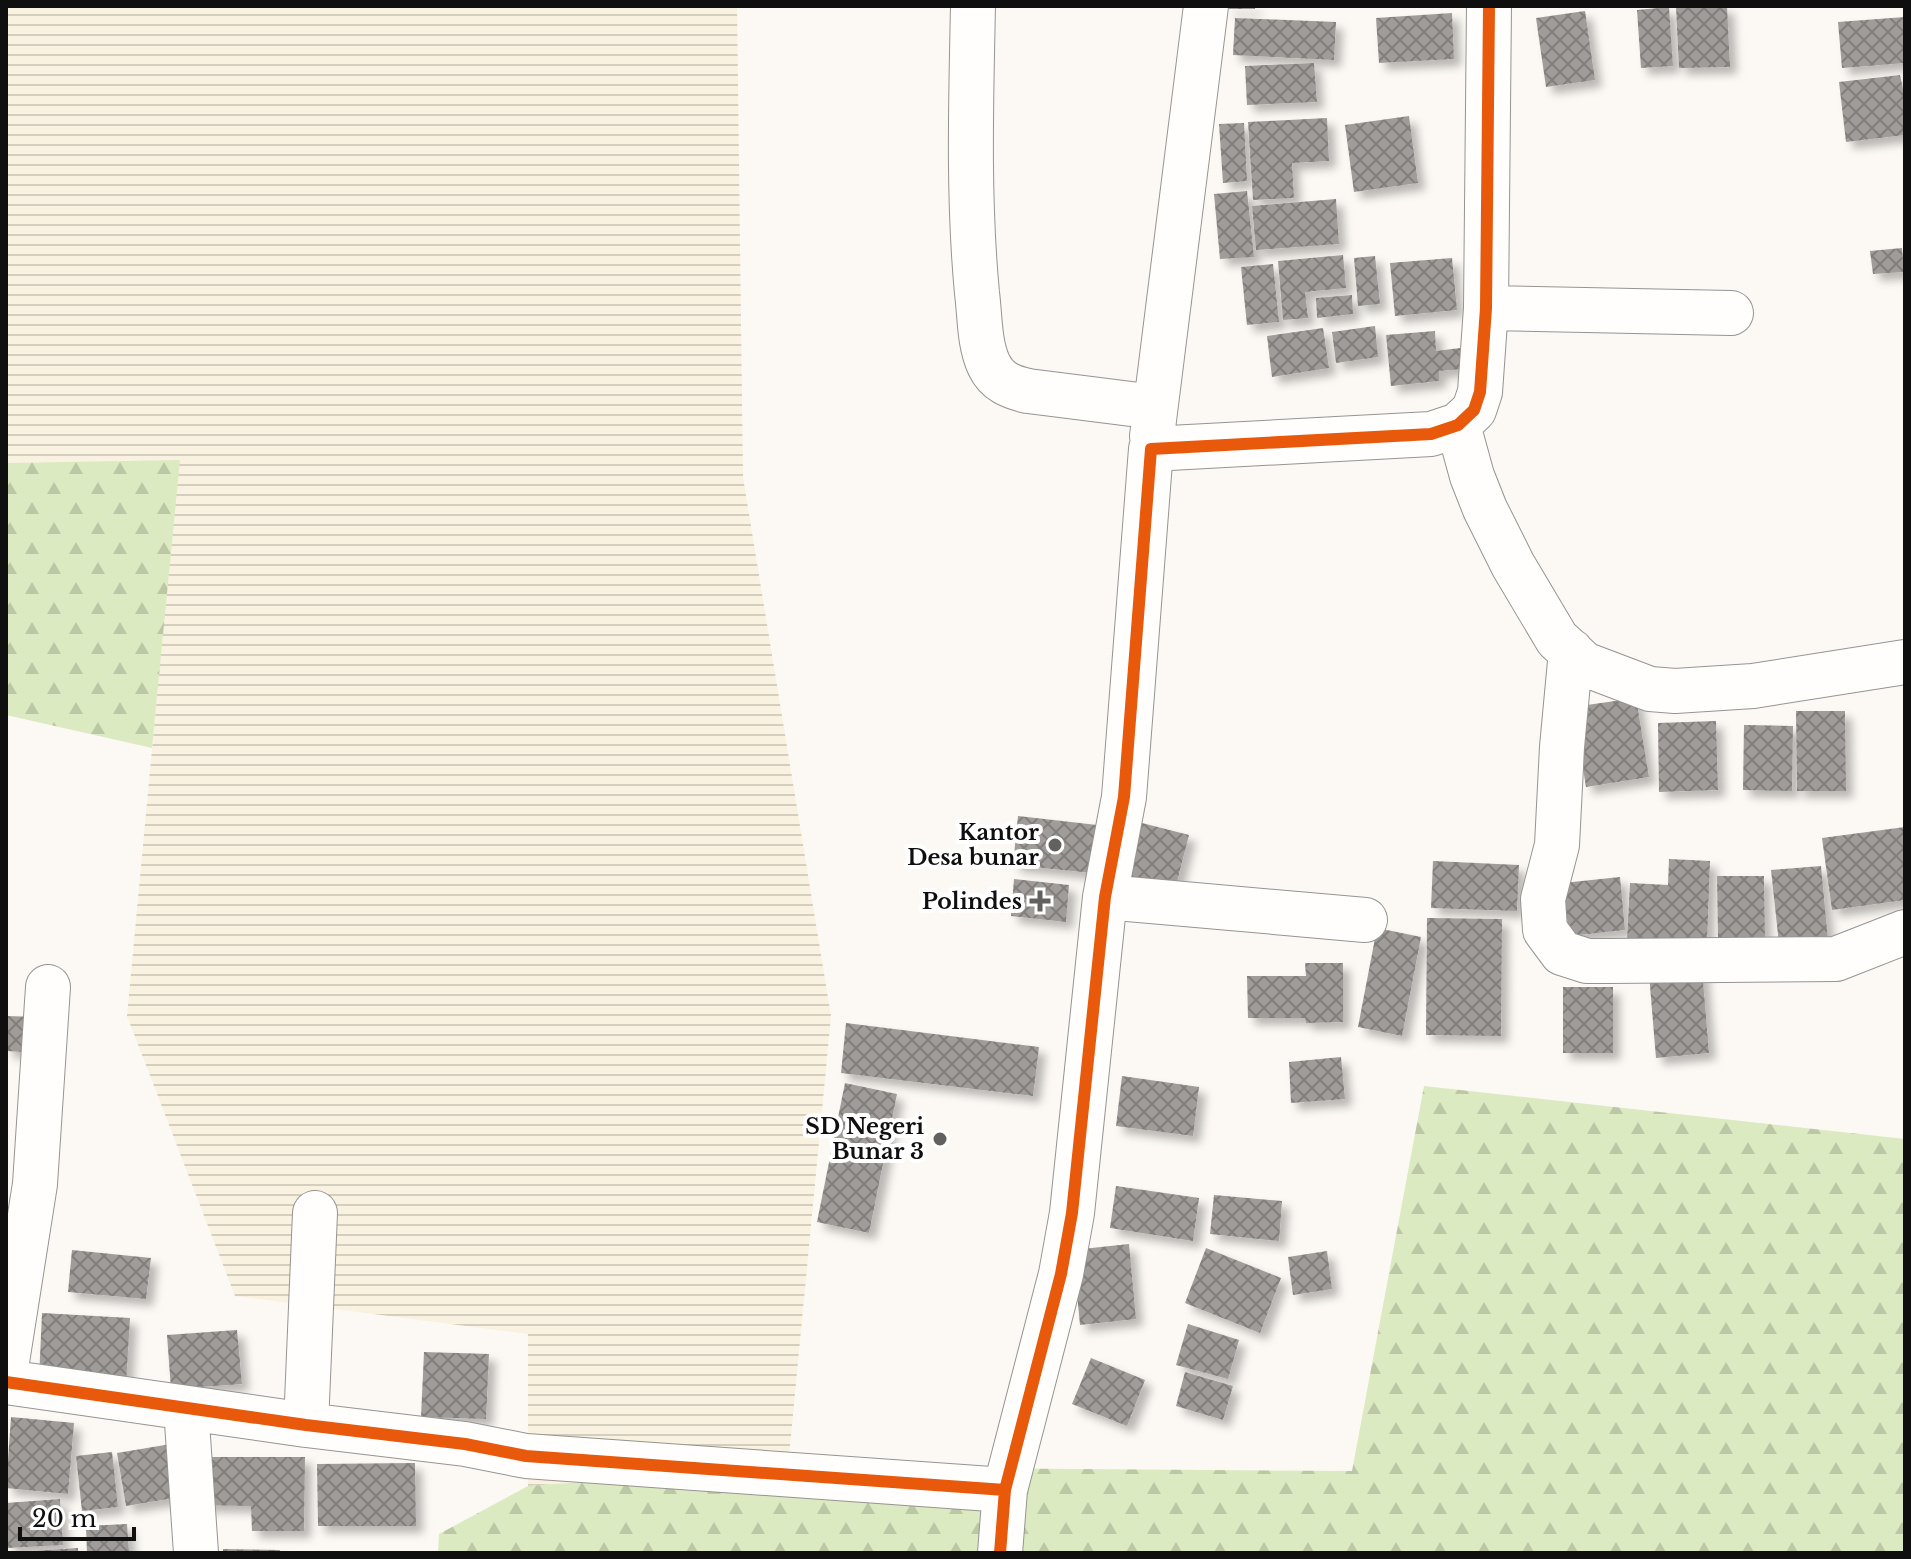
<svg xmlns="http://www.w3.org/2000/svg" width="1911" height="1559" font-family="'Libre Baskerville',serif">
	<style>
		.farmland { fill: url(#farmland-rules) }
		.forest { fill: url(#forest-firs) }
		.building { fill: url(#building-cross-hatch); filter: url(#shadow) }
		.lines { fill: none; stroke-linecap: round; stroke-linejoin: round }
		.minor-casing { stroke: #969492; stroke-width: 46 }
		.minor { stroke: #fffefd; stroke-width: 44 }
		.cycleway-casing { stroke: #fff; stroke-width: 17 }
		.cycleway { stroke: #e8590c; stroke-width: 12 }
		.poi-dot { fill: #62615f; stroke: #fff; stroke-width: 3 }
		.labels { text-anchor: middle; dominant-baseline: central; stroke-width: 8; stroke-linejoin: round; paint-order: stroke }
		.poi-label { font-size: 22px; font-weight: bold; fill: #0f0f0f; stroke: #fff; text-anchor: end }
	</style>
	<defs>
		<pattern id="farmland-rules" width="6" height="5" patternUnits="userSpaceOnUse" patternTransform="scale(2)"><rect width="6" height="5" fill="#f9f2e0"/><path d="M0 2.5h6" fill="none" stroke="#d4cebf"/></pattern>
		<pattern id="forest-firs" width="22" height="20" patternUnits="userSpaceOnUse" patternTransform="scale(2)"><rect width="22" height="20" fill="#dceac1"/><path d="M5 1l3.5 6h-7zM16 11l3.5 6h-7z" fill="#bcc8a5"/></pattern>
		<pattern id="building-cross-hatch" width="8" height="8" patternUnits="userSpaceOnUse" patternTransform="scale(2)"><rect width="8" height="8" fill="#a09c99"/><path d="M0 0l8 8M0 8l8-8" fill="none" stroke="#817e7b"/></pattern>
		<filter id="shadow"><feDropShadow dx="7" dy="7" stdDeviation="4" flood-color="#0004"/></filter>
	</defs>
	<rect width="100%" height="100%" fill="#fcf9f4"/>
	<path class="farmland" d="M6,6H737L743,477L831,1016L788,1467L528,1486V1334L235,1296L127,1016L179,461L6,463Z"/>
	<path class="forest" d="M180,460L152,748L6,715V463Z
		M1424,1086L1905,1139V1553H438L439,1534L528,1486L788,1467L1352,1471Z"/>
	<path class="building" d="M1226,6H1255V9H1226Z
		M1727,6L1730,67L1679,68L1676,8Z
		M1669,7L1673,66L1641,68L1637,10Z
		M1585,11L1595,80L1546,87L1536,18Z
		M1452,13L1454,59L1379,63L1376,18Z
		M1905,17V63L1842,68L1838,22Z
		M1235,18L1336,22L1334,60L1233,55Z
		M1314,63L1317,102L1247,105L1245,66Z
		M1900,75L1905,99V135L1846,142L1839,82Z
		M1409,116L1418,183L1354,192L1345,125Z
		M1327,118L1329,161L1292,163L1294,198L1253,200L1248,122Z
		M1244,123L1247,181L1223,183L1219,124Z
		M1247,191L1254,257L1220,259L1214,194Z
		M1336,199L1339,244L1256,250L1252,206Z
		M1902,248L1904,272L1873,274L1870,251Z
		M1343,255L1346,288L1305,292L1308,318L1283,320L1278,261Z
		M1375,256L1380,304L1358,306L1354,258Z
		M1452,258L1457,310L1395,316L1390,263Z
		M1273,264L1279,322L1247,325L1241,267Z
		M1352,295L1353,314L1317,318L1316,298Z
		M1375,326L1378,357L1336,363L1332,332Z
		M1323,328L1329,368L1272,377L1267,336Z
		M1435,331L1436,351L1460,348L1462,369L1439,371V381L1391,386L1386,335Z
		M1636,698L1649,777L1586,787L1573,707Z
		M1796,711H1845L1846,791H1797Z
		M1716,721L1718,790L1659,792L1658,723Z
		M1744,725L1793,726L1792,791L1743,790Z
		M1018,816L1097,825L1092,873L1013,865Z
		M1142,823L1189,835L1173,897L1126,885Z
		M1905,827V900L1832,910L1822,838Z
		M1669,859L1710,861L1707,943L1627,939L1630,883L1668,885Z
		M1433,861L1519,865L1517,911L1431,908Z
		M1821,866L1828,940L1779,944L1771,870Z
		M1717,876H1764L1765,940H1718Z
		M1620,877L1625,930L1569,936L1563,883Z
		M1014,879L1069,885L1066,922L1011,916Z
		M1427,918L1502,919L1501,1036L1426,1035Z
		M1377,928L1421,937L1402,1036L1358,1027Z
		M1305,963H1343V1022L1306,1023L1305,1018H1248L1247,976H1306Z
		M1702,969L1709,1053L1656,1058L1649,974Z
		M1563,987H1613V1053H1563Z
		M6,1016L41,1017L40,1053L6,1051Z
		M846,1023L1039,1047L1033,1096L841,1073Z
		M1341,1057L1345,1099L1291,1103L1289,1062Z
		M1122,1076L1199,1087L1193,1136L1116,1126Z
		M845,1083L897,1094L869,1233L817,1222Z
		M1116,1186L1199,1198L1193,1241L1110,1228Z
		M1214,1195L1282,1201L1279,1241L1210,1234Z
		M1129,1244L1136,1319L1080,1325L1073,1250Z
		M1206,1248L1281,1278L1260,1333L1185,1303Z
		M72,1250L151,1258L146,1299L68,1292Z
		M1327,1251L1332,1289L1293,1295L1288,1257Z
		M42,1313L130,1318L126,1384L39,1379Z
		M1188,1324L1239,1340L1228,1379L1176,1365Z
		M237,1330L242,1384L171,1389L167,1335Z
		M424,1352L489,1354L486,1419L421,1417Z
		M1091,1358L1145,1380L1127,1426L1072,1404Z
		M1185,1372L1233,1386L1223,1420L1176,1406Z
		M11,1417L74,1423L68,1494L6,1488Z
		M177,1443L186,1496L126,1506L117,1453Z
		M112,1452L118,1507L82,1511L76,1456Z
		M194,1457H305L304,1531H252L251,1506L193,1505Z
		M415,1463L416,1526H318L317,1464Z
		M60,1499L63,1545L8,1548L6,1503Z
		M127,1524L129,1553H87L86,1526Z
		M78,1548V1553H32V1551Z
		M223,1549L280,1550V1553H223Z"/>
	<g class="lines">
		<g class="minor-casing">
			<path id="minor" d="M973,6C971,102 968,198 977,293C980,316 979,344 989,365C997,382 1011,387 1028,391L1155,407
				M1486,308L1731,313
				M1458,425L1472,476L1485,509L1513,565L1557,639L1584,664L1650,689L1675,691L1753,686L1905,662
				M1152,436L1206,6
				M1571,651L1562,747L1557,845L1543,899L1545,930L1562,953L1587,961H1609L1836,959L1905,932
				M1105,897L1365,920
				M6,1368L35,1184L48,987
				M6,1382L306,1425L465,1444L526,1456L1005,1490
				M186,1408L196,1553
				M306,1425L315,1213
				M1000,1553L1005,1490L1061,1274L1072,1213L1105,897L1124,797L1151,449L1431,434L1458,425L1474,410L1480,392L1486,308L1489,6"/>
		</g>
		<use href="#minor" class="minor"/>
		<g class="cycleway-casing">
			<path id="cycleway" d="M6,1382L306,1425L465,1444L526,1456L1005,1490
				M1000,1553L1005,1490L1061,1274L1072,1213L1105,897L1124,797L1151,449L1431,434L1458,425L1474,410L1480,392L1486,308L1489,6"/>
		</g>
		<use href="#cycleway" class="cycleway"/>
	</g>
	<g class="poi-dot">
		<circle cx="1055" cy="845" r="8"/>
		<path d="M1036 889h8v8h8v8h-8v8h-8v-8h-8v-8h8z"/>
		<circle cx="940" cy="1139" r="8"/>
	</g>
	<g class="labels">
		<g class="poi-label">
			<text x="1039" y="832">Kantor<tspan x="1039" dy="25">Desa bunar</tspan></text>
			<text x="1022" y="901">Polindes</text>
			<text x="924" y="1126">SD Negeri<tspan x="924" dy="25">Bunar 3</tspan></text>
		</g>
	</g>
	<rect width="1911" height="1559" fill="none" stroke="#0f0f0f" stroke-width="16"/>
	<path d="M20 1527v12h114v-12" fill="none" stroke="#0f0f0f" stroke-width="4"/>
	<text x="32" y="1527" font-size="24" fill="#0f0f0f" stroke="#ffffff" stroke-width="6" paint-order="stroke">20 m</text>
</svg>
